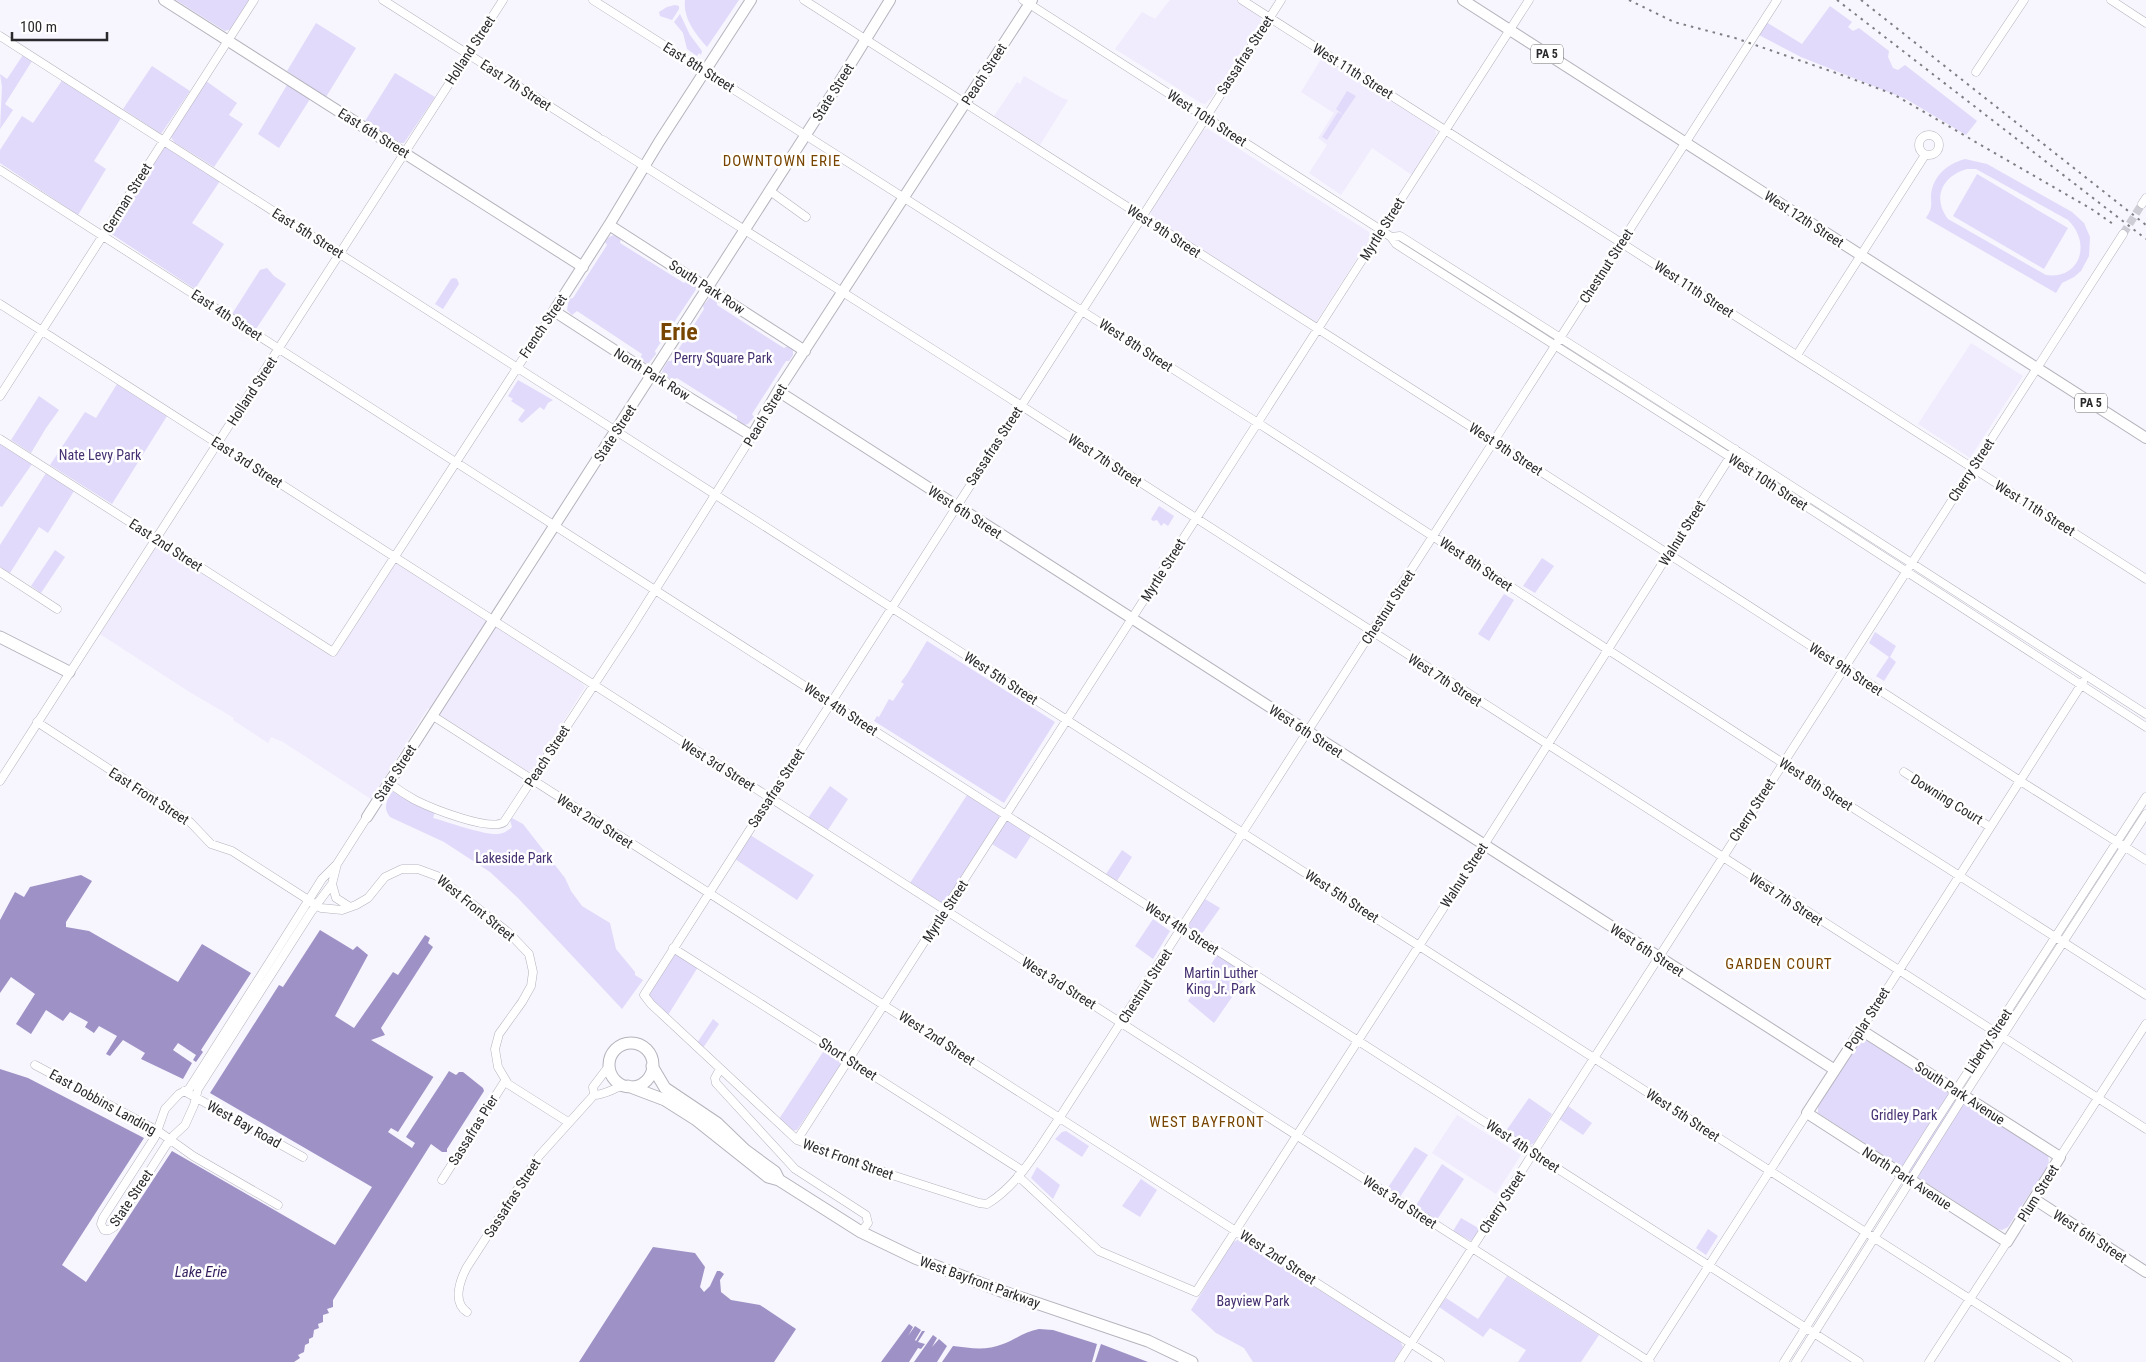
<svg xmlns="http://www.w3.org/2000/svg" width="2146" height="1362" font-family="'Roboto Condensed',sans-serif">
	<style>
		.built { fill: #f0ecfd }
		.green { fill: #e1dafa; fill-rule: evenodd }
		.water { fill: #9e91c5 }
		.pier { fill: #f7f5fe }
		.lines { fill: none; stroke-linecap: round; stroke-linejoin: round }
		.minor-tunnel { stroke: #ceccd4; stroke-width: 8; stroke-dasharray: 8 4; stroke-linecap: butt }
		.minor-casing { stroke: #b5b3bc; stroke-width: 9 }
		.major-casing { stroke: #b5b3bc; stroke-width: 12 }
		.highway-casing { stroke: #b5b3bc; stroke-width: 13 }
		.minor { stroke: #fff; stroke-width: 8 }
		.major { stroke: #fff; stroke-width: 10 }
		.highway { stroke: #fff; stroke-width: 11 }
		.rail { stroke: #7e7e83; stroke-width: 2; stroke-dasharray: 2.5 5; stroke-linecap: butt }
		.labels { text-anchor: middle; dominant-baseline: central; stroke-width: 5; stroke-linejoin: round; paint-order: stroke }
		.shield { fill: #fff; stroke: #6a6a6c; stroke-width: 1 }
		.shield-label { font-size: 12px; font-weight: bold; fill: #2a2a2d }
		.street-label { font-size: 14px; fill: #2a2a2d; stroke: #fff }
		.park-label { font-size: 14px; fill: #453071; stroke: #fff }
		.neighbourhood-label { font-size: 15px; letter-spacing: 1px; fill: #784500; stroke: #fff }
		.water-label { font-size: 15px; font-style: italic; fill: #351f5e; stroke: #fff }
		.town-label { font-size: 24px; font-weight: bold; fill: #784500; stroke: #fff }
	</style>
	<rect width="100%" height="100%" fill="#f7f5fe"/>
	<path class="built" d="M1170,0H1236L1261,17V22L1212,97L1205,104L1201,103L1115,49L1142,12L1155,19Z
		M1323,56L1435,128L1436,135L1412,175L1372,148L1341,195L1309,173L1327,145L1318,138L1334,113L1301,92Z
		M1024,76L1062,98L1068,100L1040,145L994,116L1017,82L1020,84Z
		M1208,129L1369,232L1370,238L1316,322L1151,217V211L1154,206L1203,130Z
		M1971,343L2023,376L1970,458L1918,424Z
		M156,547H162L334,658L393,564L397,563L580,681L585,687L534,768L528,772L428,708L371,799L283,742L271,737L268,743L233,720L234,718L188,691L100,634Z
		M1457,1115L1521,1155L1496,1194L1432,1153Z"/>
	<path class="green" d="M176,0H249L231,29L225,31Z
		M685,0H739L707,47C696,34 683,19 685,0Z
		M675,5L679,6V9L672,20L660,16L659,12L667,7Z
		M1830,6L1852,22L1848,27L1853,31L1859,28L1889,51L1888,57L1893,68L1898,70L1905,65L1977,121L1966,135L1906,99L1801,57L1759,35L1766,22L1802,44Z
		M680,14L690,35L702,51L701,55L699,53L697,56L687,49L683,33L674,22Z
		M316,23L356,48L326,97L287,71Z
		M23,55L32,61L5,104L13,110L0,129L2,87L0,74L7,79Z
		M152,66L190,91L161,134L123,109Z
		M395,73L435,97L404,143H399L365,121Z
		M63,79L121,118L94,161L106,169L78,215L0,163V150L22,116L33,123Z
		M206,81L237,103L229,115L243,124L214,167L174,142L171,137Z
		M287,85L310,99L279,148L258,134Z
		M1347,91L1356,96L1343,115L1336,109Z
		M1338,112L1343,115L1327,140L1322,137Z
		M164,148H168L220,181L192,223L224,244L195,289L110,233Z
		M1965,159L1987,164L2072,212L2084,223L2090,237L2089,256L2081,271L2074,277L2062,283L2056,293L1926,218C1933,207 1931,206 1931,195C1933,176 1947,164 1965,159ZM1967,169H1976L2068,220C2092,243 2080,280 2046,275L1948,219C1932,198 1942,176 1967,169Z
		M1977,174L2068,228L2044,269L1953,216Z
		M614,235L621,238L620,243L684,283L687,281L697,288L655,351L656,354L648,364L640,359L642,354L577,311L572,315L567,310L569,299L573,298L607,245L605,242L609,237Z
		M267,268L274,276L286,284L256,329L232,314L260,270Z
		M454,278L457,279L459,284L443,309L435,304L451,279Z
		M710,297L717,300V305L784,348L788,346L793,350V355L789,361H786L752,414L754,417L748,424L744,425L737,422V416L677,378L672,380L662,373L663,369L668,361H671L704,309L703,306Z
		M518,380L553,400L548,403L544,410L540,407L522,423L518,420L525,410L511,401L513,399L508,396Z
		M117,384L167,416L112,504L50,465L85,412L96,418Z
		M39,396L59,410L46,428L31,453L11,440Z
		M0,443L32,464L2,507L0,506Z
		M46,473L74,491L48,533L39,527L10,573L0,567V545Z
		M1159,506L1174,516L1168,526L1164,523L1161,526L1157,520L1153,521L1151,519Z
		M55,550L65,557L41,593L31,586Z
		M1542,558L1554,566L1535,593L1523,586Z
		M1504,594L1514,600L1489,641L1478,634Z
		M1875,632L1896,646L1890,657L1896,662L1884,681L1876,676L1889,657L1869,643Z
		M927,641L1055,722L1004,803L874,721L877,716L879,717L889,699L893,701L904,684L901,682L907,674Z
		M830,786L848,799L828,830L808,818Z
		M395,791L435,812L433,818C449,822 482,835 498,834C503,834 508,831 512,827L510,820L512,818L523,824L565,878L571,891L582,906L610,923L616,949L635,972V975L643,980L622,1009L518,898L490,872L444,842L390,817C383,808 386,801 392,792Z
		M967,795L1000,816L945,906L910,883Z
		M1007,820L1031,836L1016,859L992,844Z
		M750,835L814,875L797,900L735,859Z
		M1122,850L1132,857L1117,881L1106,874Z
		M1205,899L1220,908L1201,935L1187,927Z
		M1153,919L1170,931L1153,959L1135,946Z
		M676,953L698,967L668,1015L650,998L649,993Z
		M1217,955L1248,974L1214,1023L1188,1001Z
		M713,1019L719,1024L703,1048L697,1043Z
		M1862,1039H1866L2048,1155L2049,1164L2008,1227L2002,1230L1998,1229L1818,1113V1106L1858,1042Z
		M825,1049L843,1062L797,1130L791,1131L779,1119Z
		M1529,1098L1552,1114L1534,1143L1530,1145L1506,1131Z
		M1568,1106L1592,1123L1583,1135L1559,1119Z
		M1066,1131L1089,1146L1082,1157L1055,1139L1062,1132Z
		M1415,1147L1428,1155L1400,1197L1387,1189Z
		M1442,1164L1464,1179L1436,1221L1415,1207Z
		M1037,1167L1060,1185L1053,1199L1031,1178Z
		M1141,1179L1157,1190L1140,1217L1122,1206Z
		M1461,1218L1480,1229L1471,1241L1453,1231Z
		M1708,1229L1718,1236L1706,1255L1696,1248Z
		M1239,1239L1400,1341L1403,1347L1394,1362H1253L1244,1348L1216,1333L1191,1310L1232,1243Z
		M1507,1276L1599,1335L1581,1362H1518L1526,1350L1490,1328L1483,1337L1439,1307L1446,1298L1478,1319Z"/>
	<path class="water" d="M81,875L92,881L66,922V927L89,931L178,982L202,944L251,973L201,1050L203,1052L196,1062L193,1060L196,1055L178,1043L173,1050L192,1063L183,1079L141,1059L145,1053L123,1040L110,1056L106,1054L117,1036L99,1026L94,1033L85,1027L88,1022L70,1012L63,1021L46,1010L31,1034L16,1024L35,994L11,977L0,993V920L15,892L24,897L30,887Z
		M320,930L353,950L357,946L368,955L335,1016L354,1028L393,972L398,975L425,935L430,938L428,943L433,947L381,1028L385,1035L371,1040L442,1082L449,1071L456,1075L459,1072H463L483,1088L484,1091L447,1149V1152H442L431,1144L333,1300V1307L327,1309L329,1313L323,1315V1322L318,1324L319,1328L314,1330L313,1337L309,1339V1343L305,1345L304,1352L298,1355L300,1358L294,1362H0V1069L28,1078L144,1138L62,1265L86,1282L172,1151L335,1245L372,1187L210,1093L279,985L283,987Z
		M653,1247L695,1253L705,1267L700,1287L704,1292L710,1286L717,1271H720L724,1274L720,1280L721,1292L731,1300L760,1305L796,1329L774,1362H579Z
		M909,1324L913,1327L908,1336L915,1326L921,1330L915,1340L916,1341L922,1331H925L918,1342L925,1344L921,1349L918,1348L909,1362H881Z
		M1039,1329L1053,1330L1097,1344L1092,1362H942L953,1346C970,1348 986,1351 1003,1344C1016,1339 1026,1331 1039,1329Z
		M933,1335L937,1338L932,1347L939,1339L947,1346L937,1362H914Z
		M1101,1344L1148,1362H1095Z"/>
	<path class="pier" d="M434,1076L442,1082L406,1137L415,1143L412,1148L388,1132L391,1128L398,1132Z"/>
	<g class="lines">
		<path class="minor-tunnel" d="M2123,234L2142,204"/>
		<g class="minor-casing">
			<path id="minor" d="M383,0L598,137
				M593,0L1258,423L1789,767L2146,995
				M804,0L1487,437L2025,784L2146,860
				M1023,0L1381,230L1391,237L1396,244L1730,457L2146,727
				M1242,0L2146,579
				M1281,0L644,995L651,1004L797,1140L892,1175L979,1203L987,1204C1020,1184 1039,1147 1060,1117L1777,0
				M2111,0L2146,23
				M0,36L2068,1362
				M1976,72L2024,0
				M1919 145a10 10 0 1 1 20 0a10 10 0 1 1-20 0Z
				M603,140L989,385L2146,1129
				M0,170L1859,1362
				M770,191L806,217
				M2142,204L2146,198
				M1391,237L1400,236L1647,393L2146,714
				M0,304L1650,1362
				M1797,355L1925,155
				M0,396L254,0
				M0,439L333,652L554,311
				M0,572L57,609
				M433,716L1440,1362
				M37,722L190,822L211,844L232,851L321,908L342,910L356,905L368,898L385,877L402,869H418L437,876L509,933L529,954L533,972L531,986L522,1002L499,1034L495,1049L498,1067L508,1084L568,1122
				M1904,772L1990,827
				M0,781L503,0
				M389,783C397,789 406,795 415,800C431,808 490,832 504,822L630,630L752,436
				M337,864L332,884L311,912L198,1089L194,1105L185,1125L170,1139L114,1227L109,1230H104L101,1224L103,1218L155,1137L165,1109L179,1094L189,1089L322,879L337,864L367,817
				M332,884L336,898L350,907
				M673,948L1023,1171
				M1861,1030L2083,682
				M35,1065L158,1131L193,1156L278,1205
				M720,1069L715,1078L716,1083L795,1169L866,1215L868,1223L861,1232
				M184,1091L303,1157
				M594,1095C605,1095 614,1088 625,1085
				M797,1140L1529,0
				M2060,1157L2146,1024
				M1018,1176L1099,1251L1196,1292L1484,845L1735,449
				M442,1180L505,1081
				M467,1312C452,1302 460,1280 467,1267L539,1156L594,1095L593,1087L609,1066
				M1399,1362L2123,234
				M1647,1362L1807,1113
				M1784,1362L1929,1132L2146,797
				M1796,1362L1970,1086L2146,814
				M1929,1362L2007,1242"/>
		</g>
		<g class="major-casing">
			<path id="major" d="M164,0L583,267
				M751,0L659,142L609,225L554,311L662,381L752,436L778,391L1032,0
				M1463,0L2146,438
				M609,225L805,351
				M778,391L1835,1070
				M367,817L832,94L890,0
				M1861,1030L2060,1157L2007,1242L1807,1113Z
				M2034,1199L2146,1272"/>
		</g>
		<g class="highway-casing">
			<path id="highway" d="M0,637L69,672
				M609 1065a22 22 0 1 1 44 0a22 22 0 1 1-44 0Z
				M652,1066L665,1088L717,1123L745,1150L775,1172L779,1180
				M628,1086L665,1100L695,1119L768,1177L779,1180L861,1232L915,1258L1001,1291L1148,1341L1192,1362"/>
		</g>
		<use href="#minor" class="minor"/>
		<use href="#major" class="major"/>
		<use href="#highway" class="highway"/>
		<path class="rail" d="M1629,0L1674,22L1735,38L1839,74L1893,94L2093,210L2113,224
			M1837,0L2146,239
			M1861,0L2146,225"/>
	</g>
	<g class="labels">
		<g class="shield">
			<rect x="1531" y="44.5" width="32" height="19" rx="4"/>
			<rect x="2075" y="393.5" width="32" height="19" rx="4"/>
		</g>
		<g class="shield-label">
			<text x="1547" y="54">PA 5</text>
			<text x="2091" y="403">PA 5</text>
		</g>
		<g class="street-label">
			<text transform="translate(470 50) rotate(-57)">Holland Street</text>
			<text transform="translate(1245 55) rotate(-57)">Sassafras Street</text>
			<text transform="translate(699 67) rotate(32)">East 8th Street</text>
			<text transform="translate(1353 71) rotate(32)">West 11th Street</text>
			<text transform="translate(984 74) rotate(-57)">Peach Street</text>
			<text transform="translate(516 85) rotate(33)">East 7th Street</text>
			<text transform="translate(833 92) rotate(-58)">State Street</text>
			<text transform="translate(1207 118) rotate(33)">West 10th Street</text>
			<text transform="translate(374 133) rotate(32)">East 6th Street</text>
			<text transform="translate(127 198) rotate(-58)">German Street</text>
			<text transform="translate(1804 219) rotate(33)">West 12th Street</text>
			<text transform="translate(1382 229) rotate(-58)">Myrtle Street</text>
			<text transform="translate(1164 231) rotate(33)">West 9th Street</text>
			<text transform="translate(308 233) rotate(32)">East 5th Street</text>
			<text transform="translate(1606 266) rotate(-57)">Chestnut Street</text>
			<text transform="translate(707 287) rotate(33)">South Park Row</text>
			<text transform="translate(1694 289) rotate(33)">West 11th Street</text>
			<text transform="translate(227 315) rotate(33)">East 4th Street</text>
			<text transform="translate(543 326) rotate(-56)">French Street</text>
			<text transform="translate(1136 345) rotate(33)">West 8th Street</text>
			<text transform="translate(652 374) rotate(32)">North Park Row</text>
			<text transform="translate(252 391) rotate(-57)">Holland Street</text>
			<text transform="translate(765 415) rotate(-59)">Peach Street</text>
			<text transform="translate(615 433) rotate(-57)">State Street</text>
			<text transform="translate(994 446) rotate(-57)">Sassafras Street</text>
			<text transform="translate(1506 449) rotate(33)">West 9th Street</text>
			<text transform="translate(1105 460) rotate(33)">West 7th Street</text>
			<text transform="translate(247 462) rotate(33)">East 3rd Street</text>
			<text transform="translate(1971 470) rotate(-57)">Cherry Street</text>
			<text transform="translate(1768 482) rotate(33)">West 10th Street</text>
			<text transform="translate(2035 508) rotate(32)">West 11th Street</text>
			<text transform="translate(965 512) rotate(33)">West 6th Street</text>
			<text transform="translate(1682 533) rotate(-58)">Walnut Street</text>
			<text transform="translate(166 545) rotate(33)">East 2nd Street</text>
			<text transform="translate(1476 564) rotate(34)">West 8th Street</text>
			<text transform="translate(1163 570) rotate(-58)">Myrtle Street</text>
			<text transform="translate(1388 607) rotate(-57)">Chestnut Street</text>
			<text transform="translate(1846 669) rotate(33)">West 9th Street</text>
			<text transform="translate(1001 678) rotate(33)">West 5th Street</text>
			<text transform="translate(1445 680) rotate(33)">West 7th Street</text>
			<text transform="translate(841 709) rotate(33)">West 4th Street</text>
			<text transform="translate(1306 731) rotate(33)">West 6th Street</text>
			<text transform="translate(547 756) rotate(-57)">Peach Street</text>
			<text transform="translate(718 765) rotate(32)">West 3rd Street</text>
			<text transform="translate(395 773) rotate(-57)">State Street</text>
			<text transform="translate(1816 784) rotate(33)">West 8th Street</text>
			<text transform="translate(776 788) rotate(-57)">Sassafras Street</text>
			<text transform="translate(149 796) rotate(33)">East Front Street</text>
			<text transform="translate(1947 799) rotate(32)">Downing Court</text>
			<text transform="translate(1752 810) rotate(-57)">Cherry Street</text>
			<text transform="translate(595 821) rotate(33)">West 2nd Street</text>
			<text transform="translate(1464 875) rotate(-57)">Walnut Street</text>
			<text transform="translate(1342 896) rotate(33)">West 5th Street</text>
			<text transform="translate(1786 899) rotate(33)">West 7th Street</text>
			<text transform="translate(476 908) rotate(39)">West Front Street</text>
			<text transform="translate(945 911) rotate(-57)">Myrtle Street</text>
			<text transform="translate(1182 928) rotate(33)">West 4th Street</text>
			<text transform="translate(1647 950) rotate(33)">West 6th Street</text>
			<text transform="translate(1059 983) rotate(32)">West 3rd Street</text>
			<text transform="translate(1145 986) rotate(-57)">Chestnut Street</text>
			<text transform="translate(1867 1019) rotate(-58)">Poplar Street</text>
			<text transform="translate(937 1038) rotate(33)">West 2nd Street</text>
			<text transform="translate(1988 1041) rotate(-57)">Liberty Street</text>
			<text transform="translate(848 1059) rotate(33)">Short Street</text>
			<text transform="translate(1960 1093) rotate(33)">South Park Avenue</text>
			<text transform="translate(103 1102) rotate(29)">East Dobbins Landing</text>
			<text transform="translate(1683 1115) rotate(33)">West 5th Street</text>
			<text transform="translate(244 1124) rotate(29)">West Bay Road</text>
			<text transform="translate(473 1130) rotate(-58)">Sassafras Pier</text>
			<text transform="translate(1523 1146) rotate(33)">West 4th Street</text>
			<text transform="translate(848 1159) rotate(20)">West Front Street</text>
			<text transform="translate(1907 1178) rotate(33)">North Park Avenue</text>
			<text transform="translate(2038 1193) rotate(-58)">Plum Street</text>
			<text transform="translate(131 1198) rotate(-56)">State Street</text>
			<text transform="translate(512 1198) rotate(-57)">Sassafras Street</text>
			<text transform="translate(1400 1202) rotate(33)">West 3rd Street</text>
			<text transform="translate(1502 1202) rotate(-57)">Cherry Street</text>
			<text transform="translate(2090 1236) rotate(33)">West 6th Street</text>
			<text transform="translate(1278 1257) rotate(33)">West 2nd Street</text>
			<text transform="translate(980 1282) rotate(20)">West Bayfront Parkway</text>
		</g>
		<g class="park-label">
			<text x="723" y="358">Perry Square Park</text>
			<text x="100" y="455">Nate Levy Park</text>
			<text x="514" y="858">Lakeside Park</text>
			<text x="1221" y="973">Martin Luther<tspan x="1221" dy="16">King Jr. Park</tspan></text>
			<text x="1904" y="1115">Gridley Park</text>
			<text x="1253" y="1301">Bayview Park</text>
		</g>
		<g class="neighbourhood-label">
			<text x="782" y="161">DOWNTOWN ERIE</text>
			<text x="1779" y="964">GARDEN COURT</text>
			<text x="1207" y="1122">WEST BAYFRONT</text>
		</g>
		<g class="water-label">
			<text x="201" y="1272">Lake Erie</text>
		</g>
		<g class="town-label">
			<text x="679" y="332">Erie</text>
		</g>
	</g>
	<path d="M12 32v8h95v-8" fill="none" stroke="#2a2a2d" stroke-width="2.5"/>
	<text x="20" y="32" font-size="15" fill="#2a2a2d" stroke="#ffffff" stroke-width="4" paint-order="stroke">100 m</text>
</svg>
